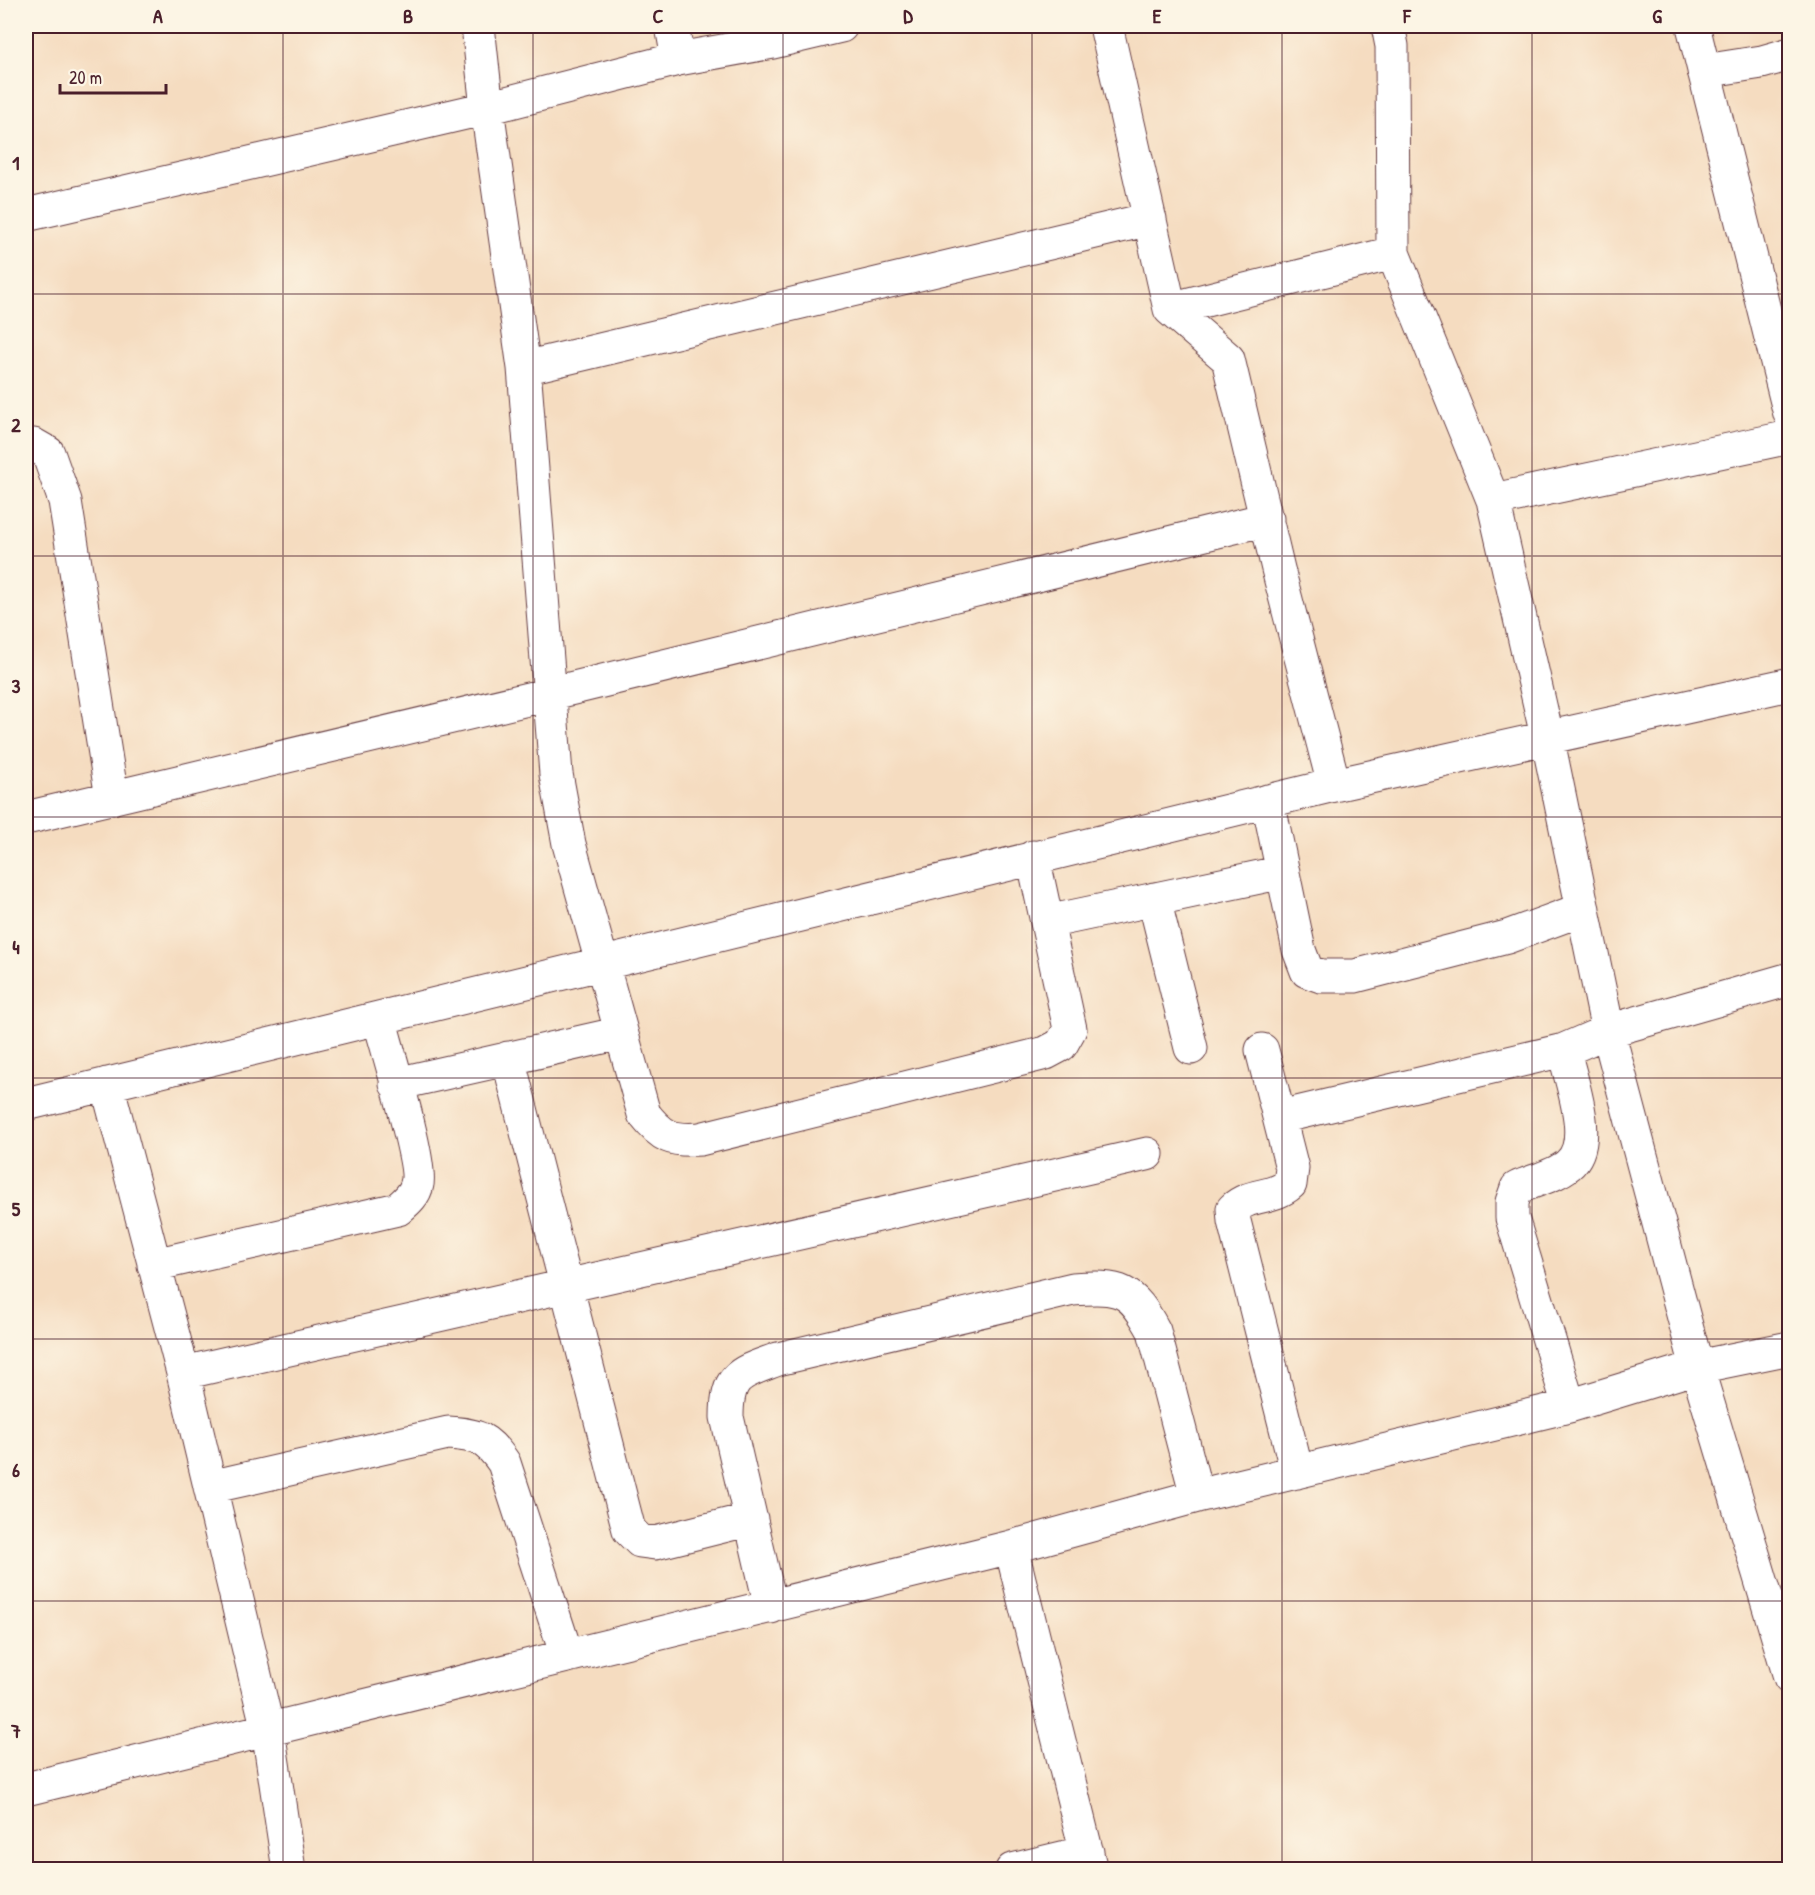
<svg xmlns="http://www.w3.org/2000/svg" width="1815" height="1895" font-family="'Patrick Hand',sans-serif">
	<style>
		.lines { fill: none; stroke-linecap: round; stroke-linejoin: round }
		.street-casing { stroke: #643b41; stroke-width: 35 }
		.street { stroke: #fff; stroke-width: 33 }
		.grid { fill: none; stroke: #4a1f2b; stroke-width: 1.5; stroke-opacity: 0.55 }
		.neatline { fill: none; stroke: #4a1f2b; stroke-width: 2 }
		.grid-label { font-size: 20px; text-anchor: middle; font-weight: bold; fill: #4a1f2b }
	</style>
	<rect width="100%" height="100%" fill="#fcf5e5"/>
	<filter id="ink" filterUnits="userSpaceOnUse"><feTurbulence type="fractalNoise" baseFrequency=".0167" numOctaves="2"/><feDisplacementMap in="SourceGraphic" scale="12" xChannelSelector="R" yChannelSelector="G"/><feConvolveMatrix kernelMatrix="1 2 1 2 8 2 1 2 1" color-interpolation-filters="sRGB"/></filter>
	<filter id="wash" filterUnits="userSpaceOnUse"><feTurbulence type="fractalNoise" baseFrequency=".008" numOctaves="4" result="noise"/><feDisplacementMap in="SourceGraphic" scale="24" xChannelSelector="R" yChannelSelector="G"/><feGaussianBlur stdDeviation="1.35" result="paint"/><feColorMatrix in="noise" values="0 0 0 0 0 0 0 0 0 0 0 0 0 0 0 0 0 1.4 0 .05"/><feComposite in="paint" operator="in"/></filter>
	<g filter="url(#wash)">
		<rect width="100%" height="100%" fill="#f5dcc0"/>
	</g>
	<g filter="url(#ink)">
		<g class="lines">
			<g class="street-casing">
				<path id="street" d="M478,26L487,108L524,368L556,774L569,844L644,1114C662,1137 671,1141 700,1139L1046,1053L1061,1045L1070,1029L1033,857
					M672,26L678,59
					M1106,26L1170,309L1393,253
					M1388,26L1392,46L1393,253L1493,500L1547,736L1608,1031L1697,1367L1790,1677
					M1693,26L1790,414
					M1704,71L1762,62L1790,54
					M26,215L487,108L678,59L773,42L841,26
					M1170,309L1228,359L1278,569L1334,785
					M524,368L1150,219
					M26,444L34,445L48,453L65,501L112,798
					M1493,500L1790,437
					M1268,801L1299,950L1307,971L1321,976H1355L1507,937L1583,909
					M26,818L549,694L1267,519
					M1154,899L1191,1048
					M1047,922L1283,872
					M1262,1050L1292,1168L1290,1184C1273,1199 1249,1193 1233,1209L1234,1221L1297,1472
					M1564,1050C1570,1080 1596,1143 1568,1165C1555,1176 1532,1181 1517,1188L1512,1202V1218L1569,1406
					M508,1058L629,1530L640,1541L655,1543L751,1519
					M107,1084L183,1373L268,1730L289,1870
					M396,1084L621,1033
					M26,1104L1334,785L1790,684
					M1280,1117L1564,1050L1608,1031L1790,979
					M154,1265L398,1209C406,1202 415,1195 417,1184C423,1165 386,1045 379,1018
					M183,1373L1147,1154
					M210,1487L448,1433C478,1435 487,1438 504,1463L567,1656
					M1011,1547L1091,1870
					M771,1607L727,1417C727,1373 741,1373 778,1359L1073,1289C1121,1286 1131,1288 1154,1331L1197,1496
					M26,1789L1011,1547L1197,1496L1569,1406L1697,1367L1790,1348
					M1012,1870L1087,1852"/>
			</g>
			<use href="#street" class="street"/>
		</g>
	</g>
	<path class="grid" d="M283,26V1870M533,26V1870M783,26V1870M1032,26V1870M1282,26V1870M1532,26V1870M26,294H1790M26,556H1790M26,817H1790M26,1078H1790M26,1339H1790M26,1601H1790"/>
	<rect width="1815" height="1895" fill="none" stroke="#fcf5e5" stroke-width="66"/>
	<path d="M60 84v9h106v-9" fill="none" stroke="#4a1f2b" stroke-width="3"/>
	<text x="69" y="84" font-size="18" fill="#4a1f2b" stroke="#fcf5e5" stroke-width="4.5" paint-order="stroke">20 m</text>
	<rect x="33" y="33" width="1749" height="1829" class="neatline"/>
	<g class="grid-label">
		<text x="158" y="23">A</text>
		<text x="408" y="23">B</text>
		<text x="658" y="23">C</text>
		<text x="908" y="23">D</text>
		<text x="1157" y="23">E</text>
		<text x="1407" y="23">F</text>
		<text x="1657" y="23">G</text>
		<text x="16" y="170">1</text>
		<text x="16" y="432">2</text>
		<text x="16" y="693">3</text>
		<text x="16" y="954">4</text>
		<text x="16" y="1216">5</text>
		<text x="16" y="1477">6</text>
		<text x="16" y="1738">7</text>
	</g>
</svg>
